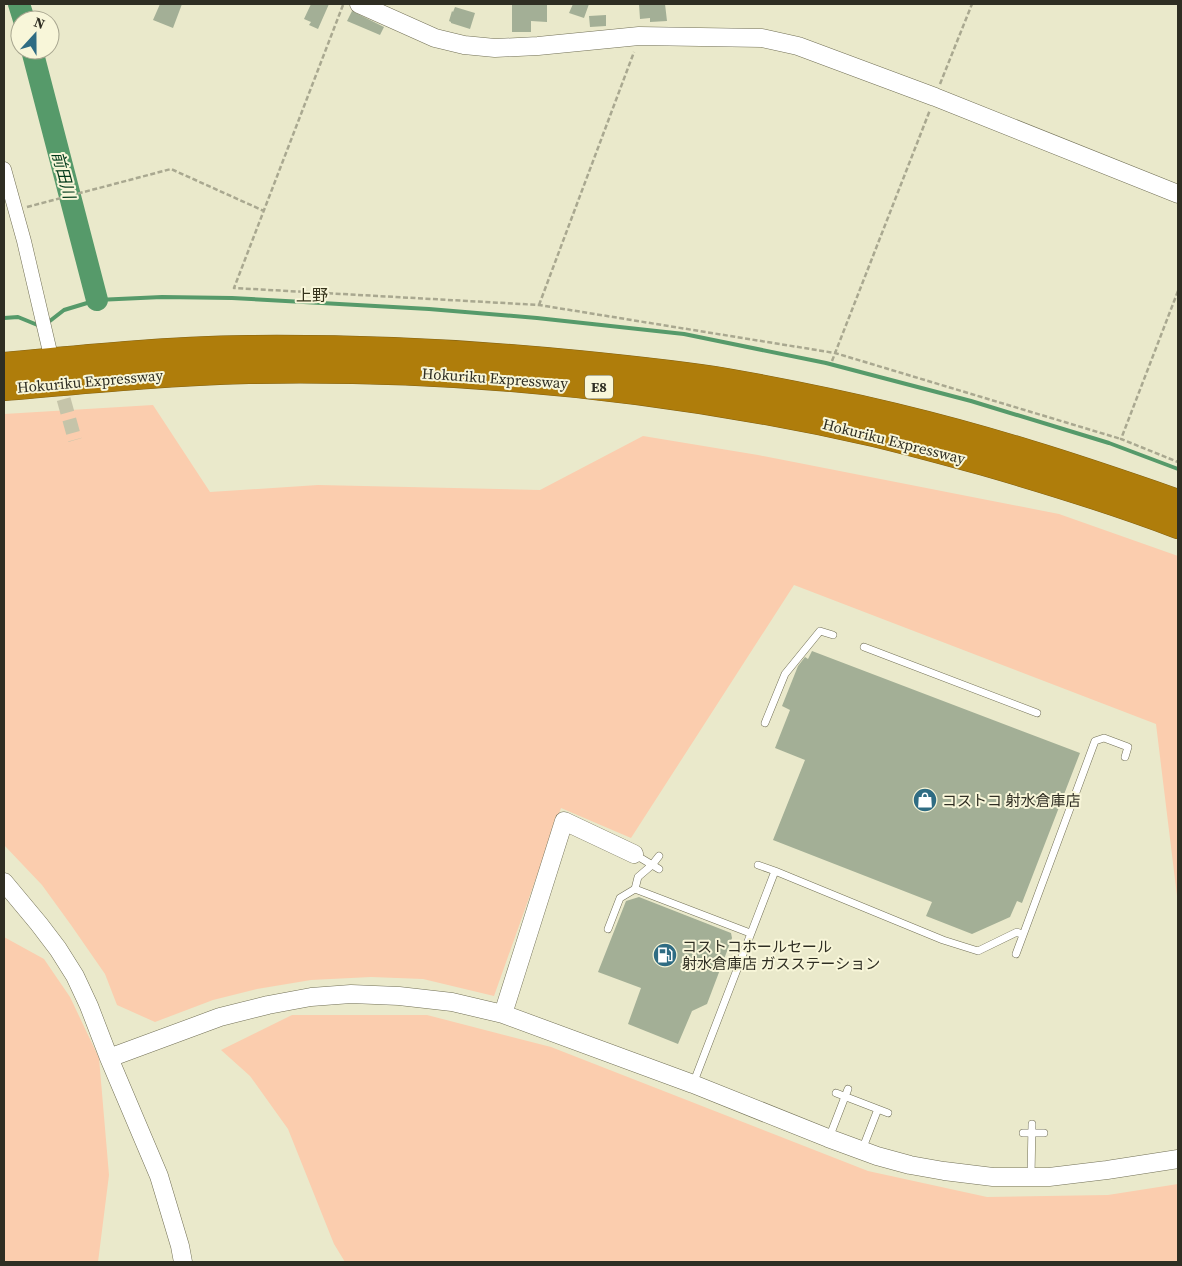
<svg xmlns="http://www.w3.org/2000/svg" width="1182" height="1266" font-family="'Source Serif 4','Noto Sans JP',serif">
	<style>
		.green { fill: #fbcdae }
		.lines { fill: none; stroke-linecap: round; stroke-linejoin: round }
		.stream { stroke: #569a6a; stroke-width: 4 }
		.river { stroke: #569a6a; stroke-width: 22 }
		.building { fill: #a3af96 }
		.minor-tunnel { stroke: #c5c4a9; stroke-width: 14; stroke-dasharray: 14 7; stroke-linecap: butt }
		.service-casing { stroke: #727056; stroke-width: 8 }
		.minor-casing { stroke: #727056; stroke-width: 15 }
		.tertiary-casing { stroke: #727056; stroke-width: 19 }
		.motorway-casing { stroke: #826113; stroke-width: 26 }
		.path { stroke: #a9a890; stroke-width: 2.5; stroke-dasharray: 5 2.5; stroke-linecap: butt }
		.service { stroke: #fff; stroke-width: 7 }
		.minor { stroke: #fff; stroke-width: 14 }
		.tertiary { stroke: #fff; stroke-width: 18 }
		.motorway { stroke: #af7d0b; stroke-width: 25 }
		.labels { text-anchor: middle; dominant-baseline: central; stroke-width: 4; stroke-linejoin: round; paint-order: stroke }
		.shield { fill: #f8f6d9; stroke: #6b6a5a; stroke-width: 1 }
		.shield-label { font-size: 14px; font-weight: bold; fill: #2f2e23 }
		.street-label { font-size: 15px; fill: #2f2e23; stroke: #f8f6d9 }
		.poi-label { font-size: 15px; fill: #2f2e23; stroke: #f8f6d9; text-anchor: start }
		.water-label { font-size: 16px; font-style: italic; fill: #003919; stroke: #f8f6d9 }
		.neighbourhood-label { font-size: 16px; fill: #35331b; stroke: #f8f6d9 }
	</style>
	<rect width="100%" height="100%" fill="#eae9cb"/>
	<path class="green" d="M153,405L210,492L318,485L540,490L643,436L758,455L1059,514L1178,556V904L1156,724L794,585L631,838L561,808L494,996L423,979L371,977L311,980L257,989L213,1000L155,1022L117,1005L105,974L71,925L42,885L4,845V414Z
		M4,937L44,959L70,997L99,1058L109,1175L98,1262H4Z
		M292,1015H427L551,1047L868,1171L987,1197L1108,1195L1178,1184V1262H345L334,1244L288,1129L250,1076L221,1050Z"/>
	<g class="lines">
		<path class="stream" d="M4,318L18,317L40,326
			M46,324L64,310L97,300L162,297L232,298L429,309L537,318L684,334L826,363L971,401L1109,443L1178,469"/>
		<path class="river" d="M19,4L24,20
			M32,50L97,300"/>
	</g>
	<path class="building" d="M160,4H182L173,28L153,20Z
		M311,4H329L318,29L309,25L311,22L304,19Z
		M512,4H547V22L531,21V32H512Z
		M573,4H589L584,18L569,13Z
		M639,4H665L667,21L650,22V18L640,19Z
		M455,7L475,13L470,29L451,23V22L449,21L452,11L453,12Z
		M352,11L384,27L380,35L347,21Z
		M606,15V26L590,27L589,16Z
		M812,651L1080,753L1022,903L1017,901L1010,917L972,934L926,916L932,902L773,840L805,760L775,748L790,710L782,706L798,666L805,657L808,659Z
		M639,897L731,933L732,938L707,1004L692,1011L678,1044L628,1024L641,988L598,972L626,901Z"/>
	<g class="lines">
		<path class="minor-tunnel" d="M58,379L75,440"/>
		<g class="service-casing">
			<path id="service" d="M864,647L1037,713
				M765,723L785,674L820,631L833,635
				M634,854L659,869
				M659,856L652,865L638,877L635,889L750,933
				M758,865L775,871
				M608,929L620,898L635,889
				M1016,954L1095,741L1104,738L1128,747L1125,757
				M693,1084L775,871L943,940L978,951L1017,932L1023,935
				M836,1093L888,1113
				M1023,1133H1044
				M829,1138L848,1089
				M862,1150L878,1109
				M1031,1176L1032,1124"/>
		</g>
		<g class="minor-casing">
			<path id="minor" d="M4,169L24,241L50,352"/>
		</g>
		<g class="tertiary-casing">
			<path id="tertiary" d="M359,4L435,38L464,45L495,48L538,46L639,36L762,38L798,46L935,97L1178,194
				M4,882L39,924L58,949L75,976L89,1006L109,1058L159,1176L180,1246L183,1262
				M503,1014L564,821L634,854
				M109,1058L220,1017L268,1005L311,997L351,994L399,996L452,1002L503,1014L693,1084L828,1138L877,1156L910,1165L944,1171L993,1177H1049L1107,1170L1178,1159"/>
		</g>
		<g class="motorway-casing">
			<path id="motorway" d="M4,365C85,357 167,349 249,348C359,347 469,352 578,363C628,368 678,373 727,381C829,399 931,422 1030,453C1080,468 1129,485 1178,502
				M4,388C85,381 167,373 249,371C459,367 669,388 874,434C911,443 948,453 984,463C1050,482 1115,502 1178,526"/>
		</g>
		<path class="path" d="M343,5L234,288L539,305L835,353L1121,439
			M940,84L972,4
			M27,207L171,169L264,211
			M1178,291L1121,439L1178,462
			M539,305L634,52
			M832,361L930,110"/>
		<use href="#service" class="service"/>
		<use href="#minor" class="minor"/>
		<use href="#tertiary" class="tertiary"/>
		<use href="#motorway" class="motorway"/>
	</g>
	<defs>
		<g id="shop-disc" transform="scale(1.25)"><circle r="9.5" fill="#2f6c83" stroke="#f8f6d9"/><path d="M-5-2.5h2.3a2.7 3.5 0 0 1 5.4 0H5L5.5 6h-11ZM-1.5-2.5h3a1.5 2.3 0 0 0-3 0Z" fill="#fff"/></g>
		<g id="fuel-disc" transform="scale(1.25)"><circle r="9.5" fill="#2f6c83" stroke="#f8f6d9"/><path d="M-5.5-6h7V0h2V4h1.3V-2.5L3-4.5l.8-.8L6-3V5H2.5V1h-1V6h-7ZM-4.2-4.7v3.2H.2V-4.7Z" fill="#fff"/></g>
	</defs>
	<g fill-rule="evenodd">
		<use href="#shop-disc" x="925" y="800"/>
		<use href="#fuel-disc" x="665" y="955"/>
	</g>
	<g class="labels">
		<rect class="shield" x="585" y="375.5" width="28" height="23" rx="4"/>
		<g class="shield-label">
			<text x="599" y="387">E8</text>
		</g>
		<g class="street-label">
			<text transform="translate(495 378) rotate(4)">Hokuriku Expressway</text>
			<text transform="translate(90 381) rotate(-5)">Hokuriku Expressway</text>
			<text transform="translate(894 441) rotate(14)">Hokuriku Expressway</text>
		</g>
		<g class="poi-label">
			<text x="942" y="800">コストコ 射水倉庫店</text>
			<text x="682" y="946">コストコホールセール<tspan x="682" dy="17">射水倉庫店 ガスステーション</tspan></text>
		</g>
		<g class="water-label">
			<text transform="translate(64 175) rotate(75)">前田川</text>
		</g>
		<g class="neighbourhood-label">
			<text x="312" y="295">上野</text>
		</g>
	</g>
	<rect width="1182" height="1266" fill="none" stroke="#2f2e23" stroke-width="10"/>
	<g transform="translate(35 35) rotate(21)"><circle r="24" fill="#f8f6d9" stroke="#a8a690"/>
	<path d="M0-4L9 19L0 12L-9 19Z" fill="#2f6c83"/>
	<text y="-8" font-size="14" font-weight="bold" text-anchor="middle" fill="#2f2e23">N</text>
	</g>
</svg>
